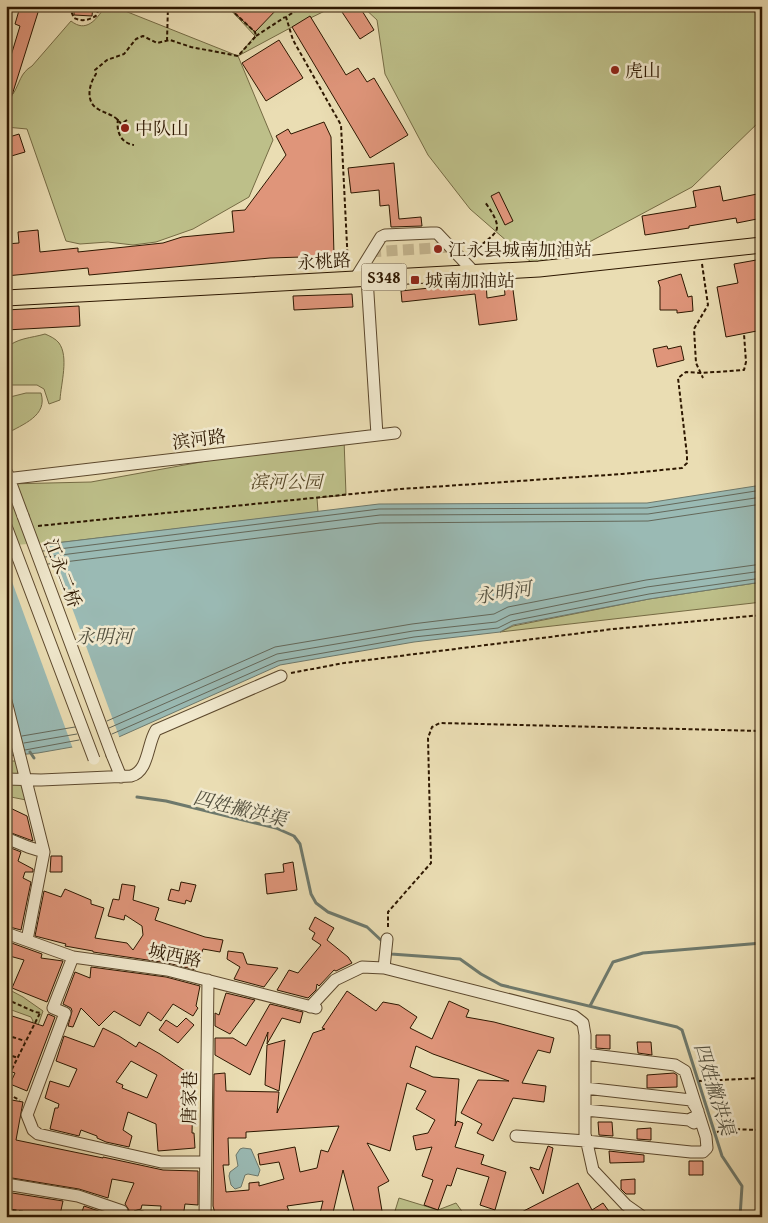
<svg xmlns="http://www.w3.org/2000/svg" width="768" height="1223" font-family="'Gentium Book Plus','Noto Serif SC',serif">
	<style>
		.green { fill: #bdbf89; stroke: #756b44 }
		.water { fill: #9abab4; stroke: #6e796c }
		.pier { fill: #eaddb3 }
		.lines { fill: none; stroke-linecap: round; stroke-linejoin: round }
		.shore { stroke: #64685a; stroke-width: 1 }
		.stream { stroke: #6e796c; stroke-width: 3 }
		.building { fill: #df957a; stroke: #2d1700; fill-rule: evenodd }
		.minor-tunnel { stroke: #c4b58f; stroke-width: 11; stroke-dasharray: 11 5.5; stroke-linecap: butt }
		.minor-casing { stroke: #5c482d; stroke-width: 13 }
		.major-casing { stroke: #2d1700; stroke-width: 17 }
		.path { stroke: #2d1700; stroke-width: 2; stroke-dasharray: 4 2.5; stroke-linecap: butt }
		.minor { stroke: #f1e9ce; stroke-width: 11 }
		.major { stroke: #eaddb3; stroke-width: 15 }
		.minor-bridge-casing { stroke: #5c482d; stroke-width: 13; stroke-linecap: butt }
		.minor-bridge { stroke: #f1e9ce; stroke-width: 11 }
		.poi-dot { fill: #8f2418; stroke: #f1e9ce; stroke-width: 2 }
		.labels { text-anchor: middle; dominant-baseline: central; stroke-width: 5; stroke-linejoin: round; paint-order: stroke }
		.shield { fill: #f1e9ce; stroke: #68563e; stroke-width: 1 }
		.shield-label { font-size: 16px; font-weight: bold; fill: #2d1700 }
		.poi-label { font-size: 18px; fill: #2d1700; stroke: #f1e9ce; text-anchor: start }
		.street-label { font-size: 18px; fill: #2d1700; stroke: #f1e9ce }
		.park-label { font-size: 18px; font-style: italic; fill: #584929; stroke: #f1e9ce }
		.water-label { font-size: 19px; font-style: italic; fill: #53503f; stroke: #f1e9ce }
	</style>
	<rect width="100%" height="100%" fill="#eaddb3"/>
	<filter id="stains"><feTurbulence type="fractalNoise" baseFrequency=".004" numOctaves="4"/><feColorMatrix values="0 0 0 0 .2 0 0 0 0 .09 0 0 0 0 .02 0 0 0 .5 -.17"/></filter>
	<radialGradient id="worn" r=".72"><stop offset=".6" stop-color="#630" stop-opacity="0"/><stop offset="1" stop-color="#630" stop-opacity=".3"/></radialGradient>
	<path class="green" d="M227,6H335L292,27L238,56L273,140L249,197L193,229L156,242L133,245L108,242L80,244L66,241L27,129L6,127V105L9,93L13,94C20,83 20,73 32,66L71,21C86,33 96,20 104,8L115,7L238,56L255,36Z
		M362,6H762V119L692,187L539,269L470,209L428,155L385,74L377,20Z
		M45,334C50,336 56,339 59,343C69,357 61,383 60,400L49,404L44,389L37,385H6V349C15,338 32,338 45,334Z
		M26,393H41C48,416 23,424 6,434V398Z
		M344,439L346,495L317,498L318,512L6,549V484L91,482L300,444Z
		M762,582V602L500,632L513,626L649,599Z
		M6,761H20L31,801L6,796Z
		M6,988L23,997L43,1011L36,1031L29,1035L33,1021L31,1017L6,1008Z
		M399,1198L438,1210L456,1203L466,1217H402L395,1211Z"/>
	<path class="water" d="M762,485V582L649,599L513,625L500,632L414,642L280,665L112,740L38,753L6,756V549L379,504L647,503Z
		M243,1148L251,1149L260,1170L258,1176L248,1174L245,1175L241,1187L235,1189L231,1185L229,1176L230,1172L238,1166L236,1155L240,1149Z"/>
	<path class="pier" d="M48,542L120,739L112,742L73,749L6,565V546Z"/>
	<g class="lines">
		<path class="shore" d="M43,551L379,509L647,508L762,490
			M45,557L380,515L648,514L762,497
			M48,564L380,523L648,521L762,504
			M107,721L275,647L412,624L494,614L508,607L646,580L762,564
			M109,728L277,654L413,631L496,622L510,615L647,587L762,571
			M112,734L278,661L414,637L498,628L512,621L649,594L762,578
			M22,736L75,727
			M24,743L77,734
			M25,750L79,740"/>
		<path class="stream" d="M30,752L34,758
			M137,797L166,801L276,828L294,836L300,844L311,894L316,903L328,912L367,927L383,942
			M389,951L391,954L460,959L481,974L501,985L677,1027L682,1030L722,1156L742,1186L740,1217
			M590,1006L613,962L643,953L762,943"/>
	</g>
	<path class="building" d="M26,6H40L8,108L6,107V72L20,26L15,24L20,7L25,9Z
		M74,6H93L92,16L74,15Z
		M227,6H280L255,32Z
		M338,6H359L374,30L360,39Z
		M310,16L346,75L358,68L367,82L374,78L408,135L370,158L292,27Z
		M279,40L303,78L266,101L242,63Z
		M324,122L331,137L334,256L270,258L89,275L88,268L6,276V244L19,243L18,232L38,230L40,252L78,248V252L163,243L182,237L234,232L232,211L245,210L286,155L276,136L288,129L291,134Z
		M19,134L25,152L8,157L6,138Z
		M394,163L399,219L421,217L422,226L391,227L389,205L380,206L379,190L351,193L348,168Z
		M720,186L723,201L762,193V218L737,223L736,218L689,226V228L645,235L642,216L696,207L693,191Z
		M499,192L513,221L505,225L491,196Z
		M762,259V330L726,337L717,287L738,283L734,264Z
		M681,274L688,297L692,296L693,311L677,313V310H660V287L658,281Z
		M486,282L487,298L505,295L504,284L512,282L517,320L479,325L475,294L402,302L401,291Z
		M352,294L353,307L294,310L293,296Z
		M79,306L80,326L6,330V310Z
		M667,346L668,349L681,346L684,360L657,367L653,349Z
		M6,806L27,816L33,841L6,831Z
		M6,846L21,852L18,861L33,869V872H25L23,878L31,882L21,930L6,926Z
		M51,856H62V872H50Z
		M293,862L297,890L267,894L265,874L284,872L283,864Z
		M181,882L196,885L191,902L186,900L185,904L168,900L171,889L179,891Z
		M122,884L135,886L133,900L159,908L155,920L205,937L223,940L220,952L203,949L196,970L168,963L93,952V951L65,946L66,944L35,936L44,891L61,897L65,889L91,900V904L104,908L95,938L127,943L133,950L143,935L142,926L125,915L124,920L108,916L113,899L119,900Z
		M315,917L334,928L327,940L348,957L352,963L336,971L334,970L319,986L317,984L316,990L308,998L277,990L289,970L298,973L321,945L312,939L315,933L309,929Z
		M6,941L42,954L41,958L63,961L47,1002L12,988L24,960L6,955Z
		M228,951L243,953L247,964L278,968L264,987L234,979L240,967L227,959Z
		M91,967L166,977L200,986L196,1006L198,1008L193,1016L173,1004L161,1021L148,1012L140,1026L114,1011L99,1026L81,1008L73,1027L68,1026L72,1011L71,1008L63,1004L75,972L90,978Z
		M347,991L376,1011L383,1002L399,1005L417,1017L410,1028L432,1039L449,1001L469,1010L466,1017L494,1022L554,1038L550,1053L538,1050L522,1083L546,1086L544,1102L513,1098L493,1141L477,1133L482,1124L461,1113L478,1080L509,1081L433,1054L416,1046L410,1067L433,1077L459,1079L455,1126L457,1121L463,1123L455,1147L484,1155L481,1164L506,1172L495,1210L480,1205L489,1177L457,1168L451,1186L447,1185L438,1210L424,1205L433,1180L422,1176L432,1147L416,1150L413,1136L428,1133L435,1120L416,1109L426,1091L407,1083L390,1151L367,1143L389,1181L378,1187L383,1217H368L367,1212L355,1215L343,1170L332,1217H319L323,1201L287,1206L289,1211H287L289,1217H251V1213L237,1214L236,1212L216,1217L213,1206L214,1074L225,1073L226,1091L279,1092L277,1113L313,1033L325,1029L322,1028ZM339,1126L328,1152L321,1150L317,1168L300,1172L295,1147L258,1154L260,1165L279,1162L284,1179L259,1186V1182L249,1183V1190L226,1192L223,1165H229L228,1138H246V1132Z
		M226,993L255,1000L230,1034L215,1026V1013L219,1015Z
		M270,1004L303,1012L300,1023L282,1018L267,1044L268,1032L250,1075L215,1055V1038H233L246,1046Z
		M6,1014L43,1026L48,1014L55,1017L27,1091L10,1084L15,1073L6,1070Z
		M186,1018L194,1025L178,1043L159,1030L166,1020L177,1027Z
		M103,1028L119,1036L136,1047L139,1042L160,1054L191,1075L180,1092L193,1093L192,1133H194L195,1148L158,1151L156,1124L128,1112L123,1130L132,1136L129,1147L106,1142L97,1138V1136L81,1130L79,1136L50,1129L55,1108H58L59,1104L45,1098L50,1081L69,1087L77,1069L56,1061L64,1036L94,1047ZM131,1061L157,1075L147,1098L122,1088L123,1085L116,1082Z
		M596,1035H610V1049L596,1048Z
		M285,1040L279,1091L265,1085L267,1045Z
		M637,1042H651L652,1055L638,1053Z
		M674,1073L677,1075V1087L647,1088V1075Z
		M6,1099L23,1102L16,1140L103,1158V1157L163,1170L198,1171V1205L185,1204L183,1217H160L161,1206L142,1205L141,1209L134,1211L132,1217H127L129,1210L125,1204L134,1183L112,1179L108,1198L79,1189L6,1177Z
		M598,1122H612L613,1136L599,1135Z
		M651,1128V1140L637,1139V1129Z
		M548,1146L553,1148L543,1194L530,1167L539,1170Z
		M609,1151L644,1155V1162L610,1163Z
		M689,1161H703V1175H689Z
		M635,1179V1194H626L621,1189V1180Z
		M578,1183L592,1210L603,1203L613,1217H512Z
		M6,1192L63,1201L60,1215L39,1212V1214L21,1212L24,1217H6Z
		M84,1206L116,1217H80Z"/>
	<g class="lines">
		<path class="minor-tunnel" d="M370,252L451,247"/>
		<g class="minor-casing">
			<path id="minor" d="M367,278L377,435
				M355,279L381,237L385,235L431,233H437L474,272
				M7,473L23,516
				M6,479L395,433
				M6,701L44,852L27,940
				M112,755L121,777
				M6,779L41,780L131,776C149,771 147,744 156,730L281,676
				M6,838L28,847L44,852
				M6,933L73,957L167,970L316,1008
				M73,957L53,1008L65,1013L27,1115L33,1130L38,1134L161,1162H205
				M384,968L387,939
				M310,1007L335,980L362,967L384,968L574,1016L583,1023L585,1035V1134L593,1170L626,1205L643,1217
				M585,1088L691,1100L698,1111L696,1116L689,1120
				M585,1110L689,1120L694,1123
				M516,1136L586,1141L691,1152H703L707,1148L706,1137L685,1071L675,1065L585,1054
				M6,1184L78,1196L122,1211
				M139,1216L142,1217
				M205,1217L208,980"/>
		</g>
		<g class="major-casing">
			<path id="major" d="M6,298L539,269L762,245"/>
		</g>
		<path class="path" d="M71,6V11L74,18C82,22 90,20 97,15L99,6
			M303,6L286,17L293,40L341,125L348,265
			M6,18L10,6
			M256,36L285,17
			M167,41L168,6
			M6,49L11,51L6,67
			M118,119C116,132 121,143 134,145
			M127,120L121,124C116,115 106,114 98,109C85,102 89,84 96,74L95,70L107,60L124,54L136,39L143,36L157,43L170,40L191,47L238,56L256,36L255,32L227,6
			M474,254C478,244 496,237 497,228C498,220 489,208 485,202
			M702,264L708,305L694,329L696,363L703,378
			M38,526L401,489L622,474L682,468L687,463V455L678,378L686,372L701,373L744,370L746,362L744,334
			M291,673L344,663L613,629L762,615
			M388,927V912L431,863L428,738L432,727L440,723L762,731
			M6,999L35,1012L41,1013
			M6,1035L25,1041
			M6,1054L18,1058
			M6,1081L40,1013
			M699,1081L762,1078
			M6,1087C9,1095 13,1097 20,1100
			M717,1132L727,1129L762,1130
			M6,1209L39,1214L41,1217"/>
		<use href="#minor" class="minor"/>
		<use href="#major" class="major"/>
		<g class="minor-bridge-casing">
			<path id="minor-bridge" d="M23,516L112,755
				M6,526L94,759"/>
		</g>
		<use href="#minor-bridge" class="minor-bridge"/>
	</g>
	<g class="poi-dot">
		<circle cx="615" cy="70" r="5"/>
		<circle cx="125" cy="128" r="5"/>
		<circle cx="438" cy="249" r="5"/>
		<rect x="410" y="275" width="10" height="10" rx="2.5"/>
	</g>
	<g class="labels">
		<rect class="shield" x="361.5" y="263.5" width="45" height="27" rx="4"/>
		<g class="shield-label">
			<text x="384" y="277">S348</text>
		</g>
		<g class="poi-label">
			<text x="625" y="70">虎山</text>
			<text x="135" y="128">中队山</text>
			<text x="448" y="249">江永县城南加油站</text>
			<text x="425" y="280">城南加油站</text>
		</g>
		<g class="street-label">
			<text transform="translate(324 261) rotate(-3)">永桃路</text>
			<text transform="translate(199 439) rotate(-7)">滨河路</text>
			<text transform="translate(63 573) rotate(69)">江永二桥</text>
			<text transform="translate(175 955) rotate(12)">城西路</text>
			<text transform="translate(189 1098) rotate(-89)">唐家巷</text>
		</g>
		<g class="park-label">
			<text x="286" y="481">滨河公园</text>
		</g>
		<g class="water-label">
			<text transform="translate(503 592) rotate(-9)">永明河</text>
			<text x="104" y="636">永明河</text>
			<text transform="translate(240 808) rotate(14)">四姓撇洪渠</text>
			<text transform="translate(715 1089) rotate(73)">四姓撇洪渠</text>
		</g>
	</g>
	<rect width="768" height="1223" fill="none" stroke="#eaddb3" stroke-width="25"/>
	<rect x="8" y="8" width="753" height="1208" fill="none" stroke="#2d1700" stroke-width="2.5"/>
	<rect x="12" y="12" width="743" height="1198" fill="none" stroke="#2d1700"/>
	<rect width="100%" height="100%" filter="url(#stains)"/>
	<rect width="100%" height="100%" fill="url(#worn)"/>
</svg>
